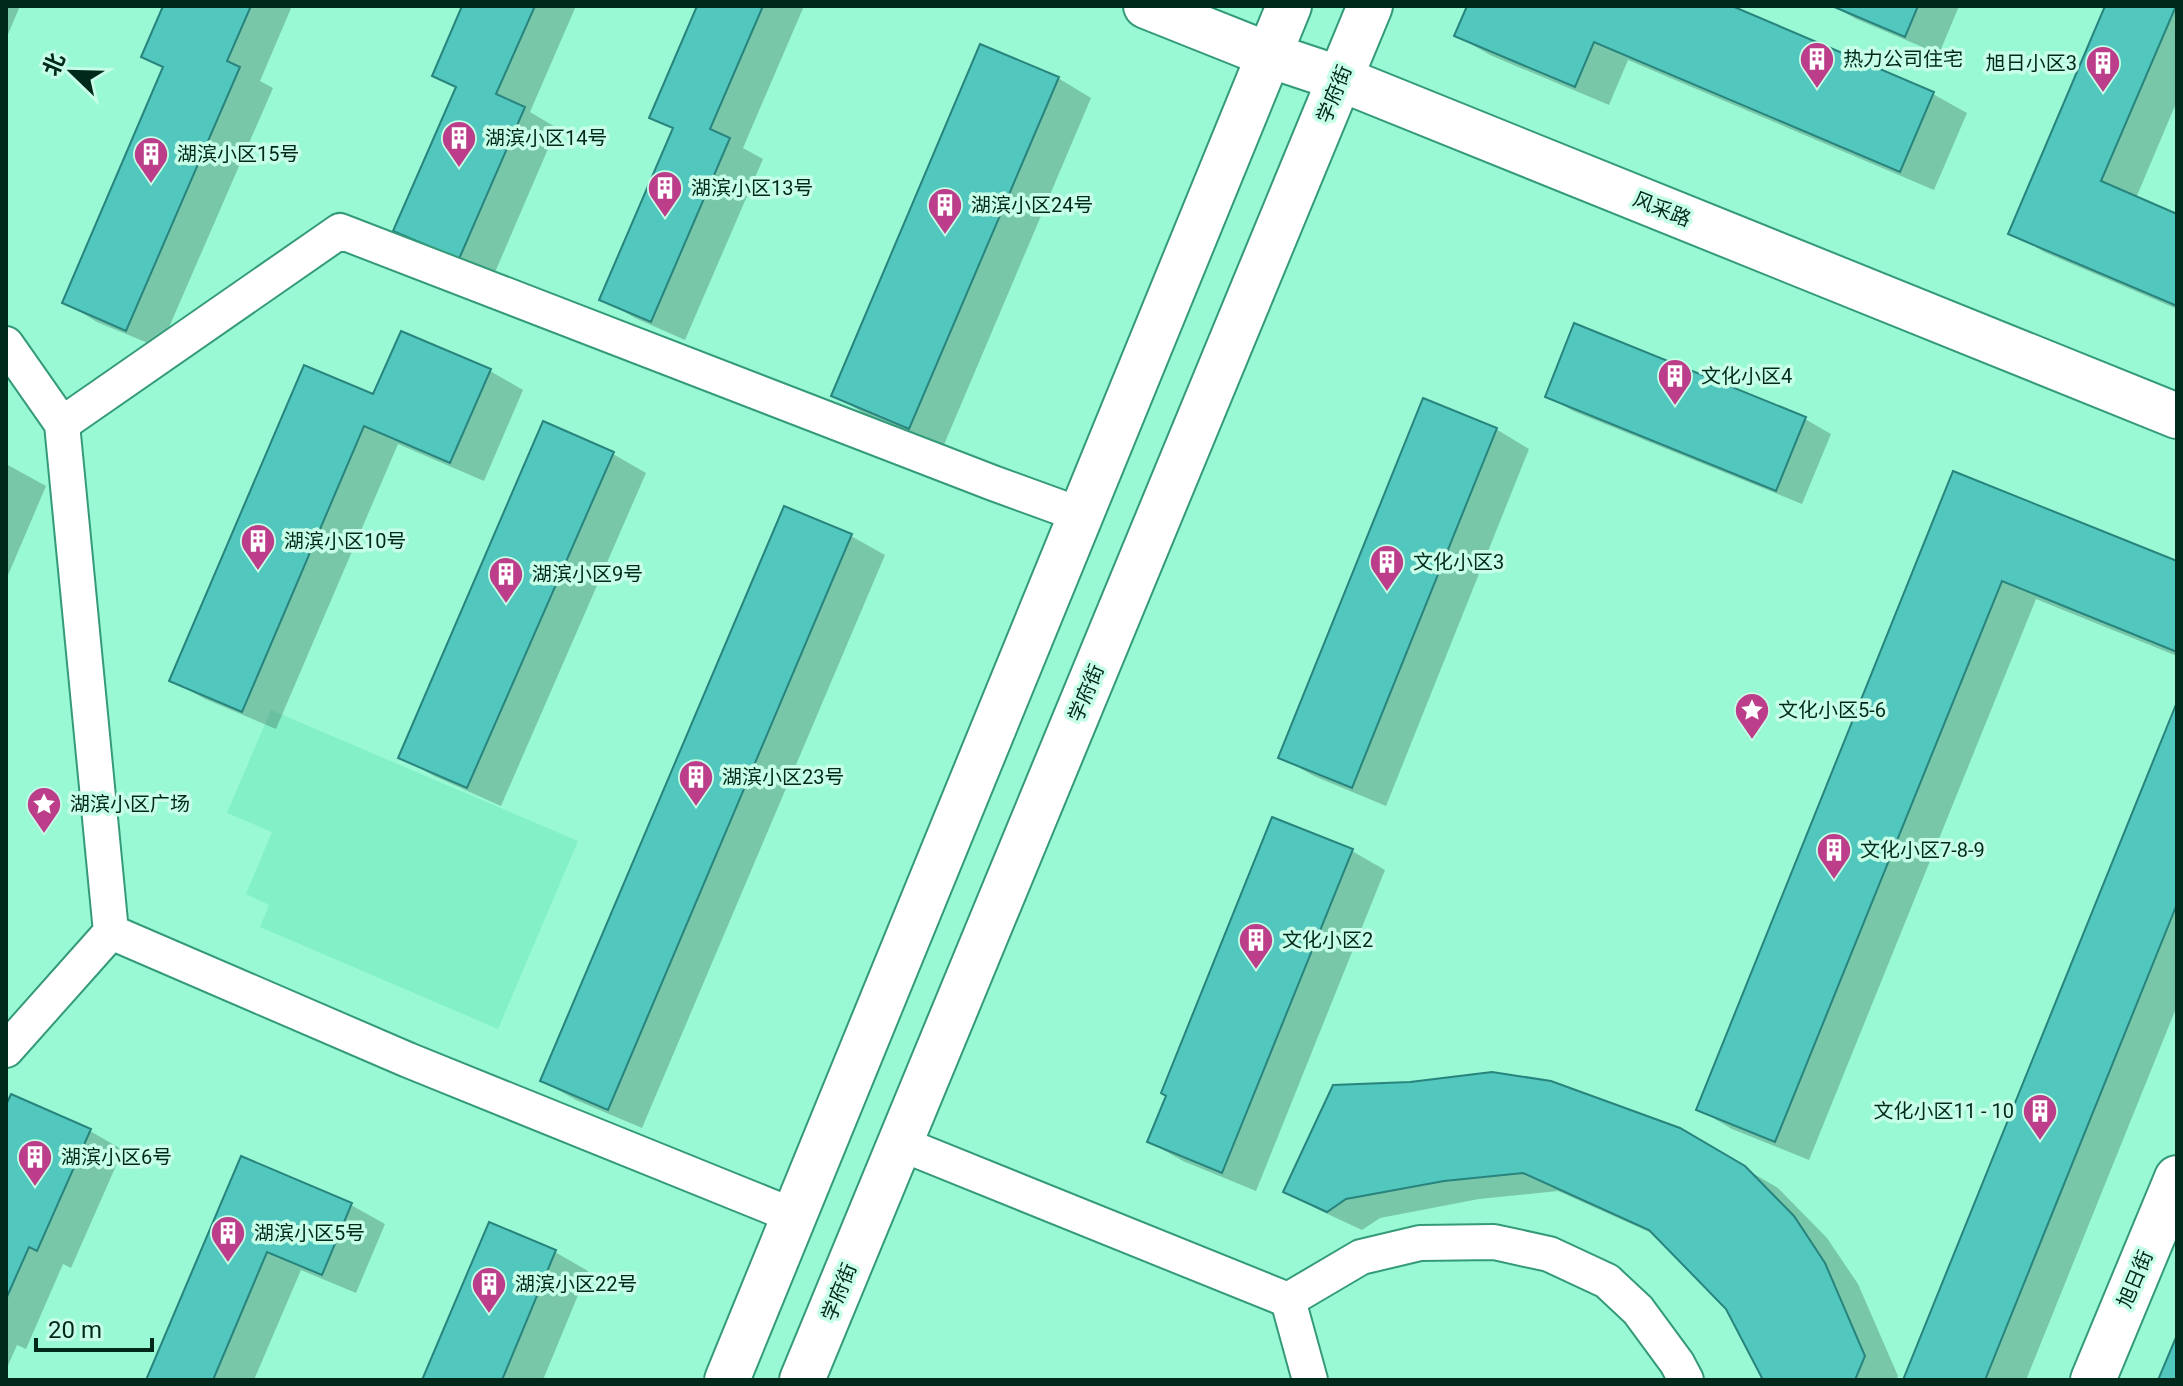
<svg xmlns="http://www.w3.org/2000/svg" width="2183" height="1386" font-family="Roboto,'Noto Sans SC',sans-serif">
	<style>
		.built { fill: #83f0c8 }
		.shadow { fill: #0003 }
		.building { fill: #51c7bd; stroke: #28847d; stroke-width: 2 }
		.lines { fill: none; stroke-linecap: round; stroke-linejoin: round }
		.street-casing { stroke: #349a79; stroke-width: 38 }
		.secondary-casing { stroke: #349a79; stroke-width: 48 }
		.primary-casing { stroke: #349a79; stroke-width: 48 }
		.street { stroke: #fff; stroke-width: 34 }
		.secondary { stroke: #fff; stroke-width: 44 }
		.primary { stroke: #fff; stroke-width: 44 }
		.labels { text-anchor: middle; dominant-baseline: central; stroke-width: 7; stroke-linejoin: round; paint-order: stroke }
		.poi-label { font-size: 20px; fill: #00291c; stroke: #c7fee7; text-anchor: start }
		.street-label { font-size: 20px; fill: #00291c; stroke: #c7fee7 }
	</style>
	<rect width="100%" height="100%" fill="#98f9d4"/>
	<path class="built" d="M271,710L578,841L498,1029L260,927L269,905L246,894L272,832L227,813Z"/>
	<path class="shadow" d="M6,6H20L6,39Z
		M165,6H292L260,81L273,88L160,348L97,322L64,302L165,69L143,56Z
		M464,6H576L530,112L557,128L493,277L429,250L396,230L457,89L434,75Z
		M699,6H804L743,148L763,159L685,340L635,318L602,299L675,130L652,117Z
		M1469,6H1727L1933,94L1967,113L1934,190L1628,60L1609,105L1490,55L1457,36Z
		M1833,6H1959L1939,54L1856,19Z
		M2107,6H2177V101L2136,198L2177,216V309L2044,252L2011,233Z
		M1058,78L1091,98L943,447L867,415L833,395Z
		M490,371L523,390L484,481L398,444L276,729L205,699L171,680L374,397Z
		M1547,396L1805,419L1831,434L1802,504L1573,411Z
		M1496,429L1529,449L1386,806L1314,776L1280,757Z
		M613,454L646,473L501,806L434,776L400,757Z
		M6,464L46,486L6,580Z
		M1954,473L2177,563V656L2036,599L1809,1160L1732,1129L1698,1109Z
		M785,508L851,536L885,555L642,1128L576,1100L542,1081Z
		M2177,707V1006L2026,1380H1906Z
		M1352,851L1385,870L1256,1191L1183,1161L1149,1142L1168,1095Z
		M6,1110L90,1131L123,1150L71,1268L63,1264L26,1349L17,1345L6,1370Z
		M1679,1130L1778,1188L1827,1238L1858,1284L1898,1376L1896,1380H1766L1727,1308L1658,1236L1558,1191L1479,1199L1380,1218L1362,1230L1319,1210L1285,1191Z
		M242,1159L351,1205L385,1224L356,1293L301,1270L254,1380H148Z
		M555,1252L588,1271L543,1380H424Z"/>
	<path class="building" d="M163,6H251L227,61L240,67L126,331L62,303L163,67L141,57Z
		M462,6H535L496,94L525,107L459,259L393,231L456,87L432,76Z
		M697,6H763L710,129L730,138L651,322L599,300L673,128L649,118Z
		M1467,6H1732L1934,92L1900,172L1594,42L1575,87L1454,36Z
		M1832,6H1918L1905,37Z
		M2105,6H2176L2101,181L2177,214V306L2008,234Z
		M980,44L1059,77L909,429L831,396Z
		M1574,323L1806,417L1776,491L1545,397Z
		M401,331L491,369L450,463L364,426L242,712L169,681L304,365L373,394Z
		M1423,398L1497,428L1352,788L1278,758Z
		M543,421L614,452L467,788L398,758Z
		M1953,471L2177,561V652L2002,581L1775,1142L1696,1110Z
		M784,506L852,534L608,1110L540,1081Z
		M2177,702V904L1985,1380H1903Z
		M1272,817L1353,849L1222,1173L1147,1142L1166,1096L1161,1093Z
		M1492,1072L1551,1081L1680,1128L1745,1166L1794,1216L1825,1263L1865,1356L1855,1380H1763L1726,1309L1649,1230L1523,1173L1444,1181L1346,1199L1327,1212L1283,1192L1333,1085L1410,1082Z
		M11,1094L91,1129L37,1251L29,1247L6,1299V1105Z
		M241,1156L352,1203L322,1275L267,1252L213,1380H146Z
		M489,1222L556,1250L502,1380H422Z
		M2177,1335V1380H2158Z"/>
	<g class="lines">
		<g class="street-casing">
			<path id="street" d="M6,344L62,424L111,932L408,1060L794,1216
				M62,424L340,231L993,483L1081,515
				M6,1050L111,932
				M899,1143L1288,1300L1310,1380
				M1288,1300L1361,1257L1420,1243L1494,1242L1549,1254L1607,1281L1638,1310L1677,1363L1686,1380"/>
		</g>
		<g class="secondary-casing">
			<path id="secondary" d="M1146,6L1269,55L1341,79L2177,416
				M2093,1380L2177,1178"/>
		</g>
		<g class="primary-casing">
			<path id="primary" d="M727,1380L1289,6
				M802,1380L1370,6"/>
		</g>
		<use href="#street" class="street"/>
		<use href="#secondary" class="secondary"/>
		<use href="#primary" class="primary"/>
	</g>
	<defs>
		<g id="building-pin" transform="scale(1.8)"><path d="M0 17L-7.5 6A9.5 9.5 0 1 1 7.5 6Z" fill="#bc3d89" stroke="#c7fee7"/><path d="M-4-6H4V6H1V3H-1V6H-4ZM-2.5-4.3h1.7v1.8h-1.7ZM.8-4.3h1.7v1.8H.8ZM-2.5-1h1.7V.8h-1.7ZM.8-1h1.7V.8H.8Z" fill="#fff"/></g>
		<g id="sight-pin" transform="scale(1.8)"><path d="M0 17L-7.5 6A9.5 9.5 0 1 1 7.5 6Z" fill="#bc3d89" stroke="#c7fee7"/><path d="M0-6L1.8-2.2L6-1.7L2.9 1.2L3.7 5.4L0 3.3L-3.7 5.4L-2.9 1.2L-6-1.7L-1.8-2.2Z" fill="#fff"/></g>
	</defs>
	<g fill-rule="evenodd">
		<use href="#building-pin" x="1817" y="59"/>
		<use href="#building-pin" x="2103" y="63"/>
		<use href="#building-pin" x="459" y="138"/>
		<use href="#building-pin" x="151" y="154"/>
		<use href="#building-pin" x="665" y="188"/>
		<use href="#building-pin" x="945" y="205"/>
		<use href="#building-pin" x="1675" y="376"/>
		<use href="#building-pin" x="258" y="541"/>
		<use href="#building-pin" x="1387" y="562"/>
		<use href="#building-pin" x="506" y="574"/>
		<use href="#sight-pin" x="1752" y="710"/>
		<use href="#building-pin" x="696" y="777"/>
		<use href="#sight-pin" x="44" y="804"/>
		<use href="#building-pin" x="1834" y="850"/>
		<use href="#building-pin" x="1256" y="940"/>
		<use href="#building-pin" x="2040" y="1111"/>
		<use href="#building-pin" x="35" y="1157"/>
		<use href="#building-pin" x="228" y="1233"/>
		<use href="#building-pin" x="489" y="1284"/>
	</g>
	<g class="labels">
		<g class="poi-label">
			<text x="1843" y="59">热力公司住宅</text>
			<text x="2077" y="63" text-anchor="end">旭日小区3</text>
			<text x="485" y="138">湖滨小区14号</text>
			<text x="177" y="154">湖滨小区15号</text>
			<text x="691" y="188">湖滨小区13号</text>
			<text x="971" y="205">湖滨小区24号</text>
			<text x="1701" y="376">文化小区4</text>
			<text x="284" y="541">湖滨小区10号</text>
			<text x="1413" y="562">文化小区3</text>
			<text x="532" y="574">湖滨小区9号</text>
			<text x="1778" y="710">文化小区5-6</text>
			<text x="722" y="777">湖滨小区23号</text>
			<text x="70" y="804">湖滨小区广场</text>
			<text x="1860" y="850">文化小区7-8-9</text>
			<text x="1282" y="940">文化小区2</text>
			<text x="2014" y="1111" text-anchor="end">文化小区11 - 10</text>
			<text x="61" y="1157">湖滨小区6号</text>
			<text x="254" y="1233">湖滨小区5号</text>
			<text x="515" y="1284">湖滨小区22号</text>
		</g>
		<g class="street-label">
			<text transform="translate(1334 94) rotate(-68)">学府街</text>
			<text transform="translate(1662 209) rotate(22)">风采路</text>
			<text transform="translate(1086 693) rotate(-67)">学府街</text>
			<text transform="translate(2135 1279) rotate(-67)">旭日街</text>
			<text transform="translate(839 1292) rotate(-68)">学府街</text>
		</g>
	</g>
	<rect width="2183" height="1386" fill="none" stroke="#00291c" stroke-width="16"/>
	<g transform="translate(72 72) rotate(293)" stroke="#c7fee7" stroke-width="6" paint-order="stroke">
	<path d="M0-6L14 30L0 20L-14 30Z" fill="#00291c"/>
	<text y="-12" font-size="22" font-weight="bold" text-anchor="middle" fill="#00291c">北</text>
	</g>
	<path d="M36 1338v12h116v-12" fill="none" stroke="#00291c" stroke-width="4"/>
	<text x="48" y="1338" font-size="24" fill="#00291c" stroke="#c7fee7" stroke-width="6" paint-order="stroke">20 m</text>
</svg>
